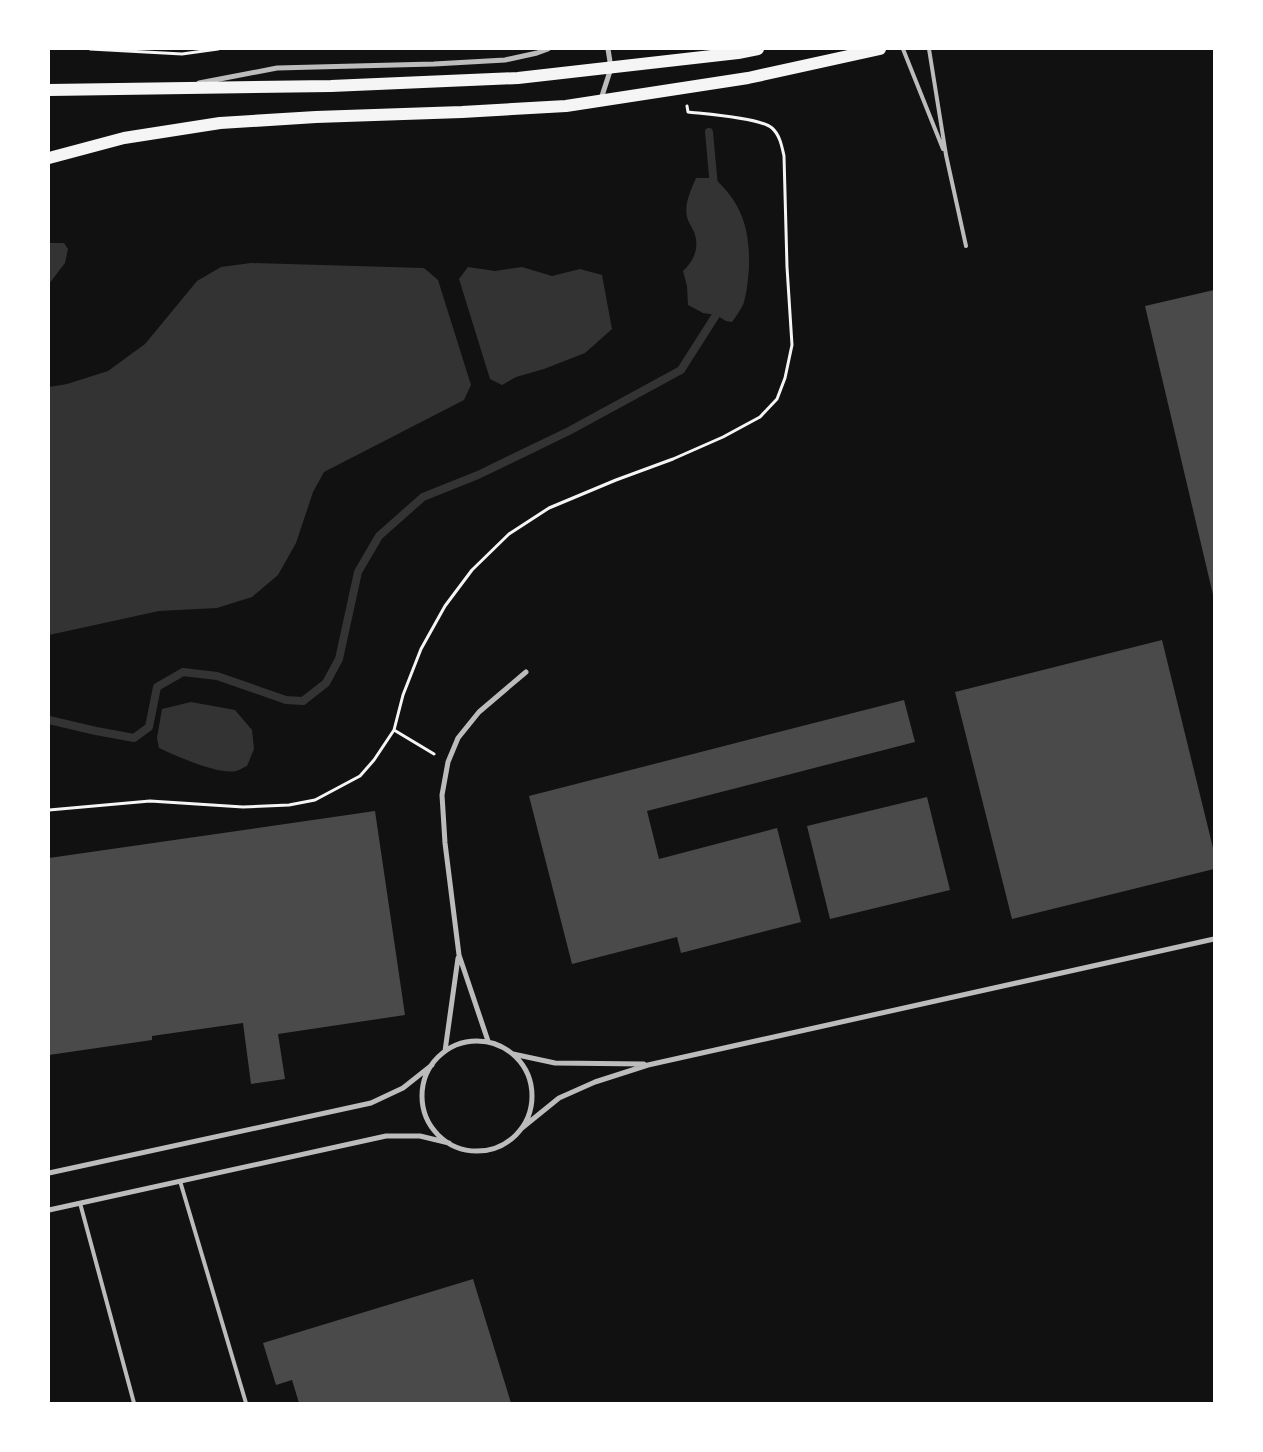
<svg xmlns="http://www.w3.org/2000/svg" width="1263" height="1452" font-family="'Titillium Web',sans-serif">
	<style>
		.water { fill: #333 }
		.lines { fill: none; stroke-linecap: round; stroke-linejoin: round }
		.stream { stroke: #333; stroke-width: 8 }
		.building { fill: #4a4a4a }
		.path { stroke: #f5f5f5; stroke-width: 3 }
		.service { stroke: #bcbcbc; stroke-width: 4 }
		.minor { stroke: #bcbcbc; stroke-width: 5 }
		.primary { stroke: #f5f5f5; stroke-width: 12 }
	</style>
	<rect width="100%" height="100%" fill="#111"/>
	<path class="water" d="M696,178H714C742,203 750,229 749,267C748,279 747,294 743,305C740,311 736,316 732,322L726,321L716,315L703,313L688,305L687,286L683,271C694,261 700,247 694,232C692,227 688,222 687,217C684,204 691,190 696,178Z
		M49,243H64L68,249L65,263L49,284Z
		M251,263L424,268L438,280L471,385L464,400L324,472L313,492L296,543L278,575L252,597L217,608L159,611L49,635V387L67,384L108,371L145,344L197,281L221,267Z
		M468,267L495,271L522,267L552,276L580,269L602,275L612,329L585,353L544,369L516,377L502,385L490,379L459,279Z
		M191,702L235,710L252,730L254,749L247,766C244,767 240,770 236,771C219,775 176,756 159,748L157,738L162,709Z"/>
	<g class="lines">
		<path class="stream" d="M709,132L714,187
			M49,720L96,731L134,738L149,727L157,687L183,672L217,676L286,700L303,701L326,683L339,659L358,572L379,536L423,497L478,475L569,431L681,370L716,315V306"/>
	</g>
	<path class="building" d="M1214,290V599L1145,306Z
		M1162,640L1214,852V869L1012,919L955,692Z
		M904,700L915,742L647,811L659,859L777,828L801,922L681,953L677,937L572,964L529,796Z
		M927,797L950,890L830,919L807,826Z
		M375,811L405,1015L278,1034L285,1079L251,1084L243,1023L152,1036V1040L49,1055V858Z
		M473,1279L511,1403H299L292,1380L276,1385L263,1343Z"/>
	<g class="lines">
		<path class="path" d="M90,49L182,54L218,49
			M394,730L434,754
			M49,810L150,801L243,807L289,805L315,800L360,776L374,760L394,730L403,695L421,649L445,606L472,570L509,534L549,508L616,480L673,459L723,437L760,417L777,399L785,378L792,345L787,267L784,156C782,147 780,135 772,128C761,118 705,114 688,112L687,106"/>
		<path class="service" d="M903,49L943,149
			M929,49L946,155L966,246
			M180,1181L246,1403
			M80,1203L134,1403"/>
		<path class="minor" d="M199,83L277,68L434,64L505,60L537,53L548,49
			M601,99L611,68L608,49
			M488,1041L459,955L445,843L442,795L448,762L458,738L479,712L526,672
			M422 1096a55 55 0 1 1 110 0a55 55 0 1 1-110 0Z
			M445,1051L458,958
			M513,1054L555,1063L644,1064
			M522,1128L559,1098L595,1082L648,1065L1214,939
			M49,1173L371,1103L403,1088L432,1065
			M49,1210L386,1136H420L449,1143"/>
		<path class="primary" d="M49,90L331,86L518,78L738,53L758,49
			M49,158L124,138L220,123L316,117L462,112L566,106L748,78L880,49"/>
	</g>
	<rect width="1263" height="1452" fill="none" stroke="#ffffff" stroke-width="100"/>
</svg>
